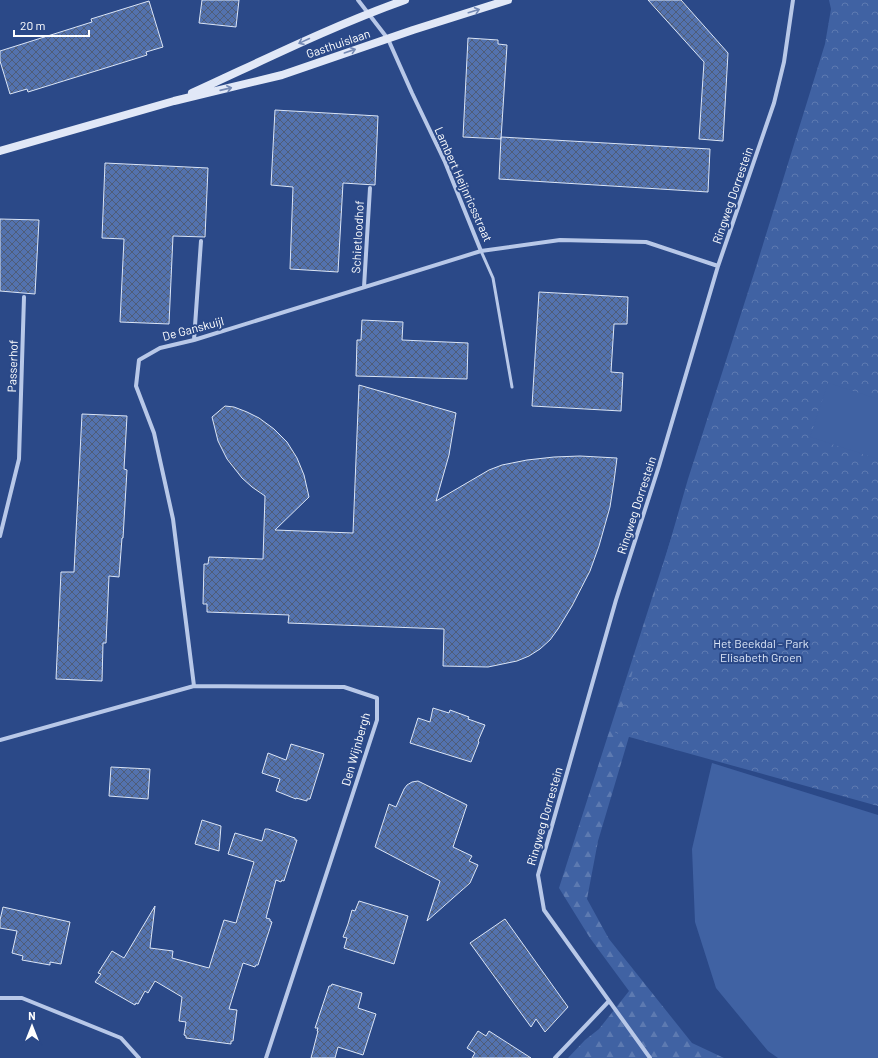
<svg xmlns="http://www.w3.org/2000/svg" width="878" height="1058" font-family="Barlow,sans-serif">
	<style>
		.forest { fill: url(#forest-firs) }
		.park { fill: url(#park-crowns) }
		.garden { fill: #4062a3 }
		.building { fill: url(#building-cross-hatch); stroke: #dbe5f6 }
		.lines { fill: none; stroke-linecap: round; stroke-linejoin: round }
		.lane { stroke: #b8c8e8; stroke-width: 3 }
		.street { stroke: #b8c8e8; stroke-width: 4 }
		.secondary { stroke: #e1e8f7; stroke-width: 8 }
		.oneway { stroke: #7489b4 }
		.labels { text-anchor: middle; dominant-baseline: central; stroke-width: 4; stroke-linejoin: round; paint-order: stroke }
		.street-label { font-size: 12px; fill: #fff; stroke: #2b4988 }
		.park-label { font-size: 12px; fill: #dbe5f6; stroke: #2b4988 }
	</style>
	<defs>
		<pattern id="forest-firs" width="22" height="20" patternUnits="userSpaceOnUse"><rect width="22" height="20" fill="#4062a3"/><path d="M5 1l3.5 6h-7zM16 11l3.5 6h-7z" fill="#5d7ab1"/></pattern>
		<pattern id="park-crowns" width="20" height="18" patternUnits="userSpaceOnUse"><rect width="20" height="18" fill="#4062a3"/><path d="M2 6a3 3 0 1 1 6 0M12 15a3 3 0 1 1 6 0" fill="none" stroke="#5d7ab1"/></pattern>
		<pattern id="building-cross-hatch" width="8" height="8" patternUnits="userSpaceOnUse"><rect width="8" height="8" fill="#5372ae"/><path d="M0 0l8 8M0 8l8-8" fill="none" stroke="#4f5d78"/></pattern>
	</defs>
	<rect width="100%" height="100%" fill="#2b4988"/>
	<path class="forest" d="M685,495L699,501L598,841L587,899L609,939L692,1043L724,1058H568L585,1040L599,1029L629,991L590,938L559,888Z"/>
	<path class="park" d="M829,0H878V806L615,733L688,479L756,267L825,44L831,9Z"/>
	<path class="garden" d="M828,383L878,399V459L810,437Z
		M712,763L878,815V1058H778L768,1051L716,988L695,922L692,849Z"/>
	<path class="building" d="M202,0H239L236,27L199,23Z
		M648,0H681L728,53L723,141L699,139L704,62Z
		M149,1L163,47L146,52L147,55L128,61L28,92L27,89L10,94L0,61V51L92,22L91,19Z
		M468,38L498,40V44L507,45L501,139L463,137Z
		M275,110L378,116L375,185L343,183L338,272L290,269L293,187L271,185Z
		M501,137L710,149L708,192L499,179Z
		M105,163L208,168L205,237L173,236L169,324L120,322L124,239L102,238Z
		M0,219L39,220L35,294L0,291Z
		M539,292L628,297L627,324H614L611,372L623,373L621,411L532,406Z
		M362,320L403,322L402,340L468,343L467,379L356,376L357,340H361Z
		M359,385L456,413L449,455L436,501L489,470L502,465L527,460L554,457L580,456L617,458L614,481L610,507L599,546L590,571L572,606L558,629L550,640L540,649L529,656L517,661L488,667L443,666L444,629L288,623L289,615L207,612V604H203L204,564H208L209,557L263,559L265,496L252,487L242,478L227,459L218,441L212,417L225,406L234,407L247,412L259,418L274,429L287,442L297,458L304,475L309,497L275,530L353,533Z
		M82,414L127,416L124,469L127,470L123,538H122L119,577L109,576L106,643H103L102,681L56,679L61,572H74Z
		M433,708L449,713L450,710L469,717L468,719L485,725L478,741L479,742L471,762L410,743L418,718L430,722Z
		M291,744L324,754L310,799H307V801L296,798V799L276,791L280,779L262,773L268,753L286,760Z
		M111,767L150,769L148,799L109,796Z
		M418,781L467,805L453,847L472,856L469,861L478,865L470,883L427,921L440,881L375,847L389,804L396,807L404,789L407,785L412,782Z
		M202,820L221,826L219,851L195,844Z
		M265,829H268L295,838V840H297L284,881L282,880L281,882L276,880L266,918L270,919V921L272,922L258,965H256L255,967L243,963L229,1009L237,1010L233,1041H231V1044L186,1038V1036L184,1035L186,1022L179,1021L182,997L155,981L148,993L145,991L138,1004L136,1003L135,1005L95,982L101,974L98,973L112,951L124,958L155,906L150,948L173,951L172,958L209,968L224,920L236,923L254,862L228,854L235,833L262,841Z
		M359,901L408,916L394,964L344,948L347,938L343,937L348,924L352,910L355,911Z
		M3,907L70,922L61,964L50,962V965L22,960L23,956L12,953L17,931L0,928V920Z
		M505,919L568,1007L545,1032L536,1019L531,1027L470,943Z
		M332,984L362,993L358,1008L376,1014L363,1055L338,1047L335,1058H311L318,1031H317L318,1028H315L329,986H331Z
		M478,1031L486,1036L489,1031L531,1058H472L475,1053L467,1048Z"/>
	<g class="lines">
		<path class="lane" d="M481,251L493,278L512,387"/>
		<path class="street" d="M358,0L388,39L412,93L445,162L481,251
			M364,287L370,188
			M194,340L201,241
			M0,536L19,459L24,297
			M194,686L173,519L154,433L136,386L139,360L160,348L194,340L481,251L560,240L646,242L718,266
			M0,740L194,686L344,687L377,698V720L266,1058
			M0,998H22L121,1038L139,1058
			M555,1058L609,1001
			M650,1058L544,910L538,875L616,600L659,466L718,266L774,103L784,62L793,0"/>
		<path class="secondary" d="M192,93C262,61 332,26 405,0
			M0,151L174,101L282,75L413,30L508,0"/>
	</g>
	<defs><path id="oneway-shaft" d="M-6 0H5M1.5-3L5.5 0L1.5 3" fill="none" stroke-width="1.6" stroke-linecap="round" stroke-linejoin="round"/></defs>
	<g class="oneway">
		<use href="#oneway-shaft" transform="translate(474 11) rotate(-17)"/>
		<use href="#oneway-shaft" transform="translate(304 41) rotate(155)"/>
		<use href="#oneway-shaft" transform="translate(350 51) rotate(-19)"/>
		<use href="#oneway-shaft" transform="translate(226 89) rotate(-13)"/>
	</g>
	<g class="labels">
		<g class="street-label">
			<text transform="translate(338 43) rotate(-19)">Gasthuislaan</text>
			<text transform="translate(464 184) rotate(66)">Lambert Heijnricsstraat</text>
			<text transform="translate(732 195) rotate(-71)">Ringweg Dorrestein</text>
			<text transform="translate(357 237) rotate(-87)">Schietloodhof</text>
			<text transform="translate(193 328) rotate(-15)">De Ganskuijl</text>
			<text transform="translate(12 366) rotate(-88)">Passerhof</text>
			<text transform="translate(636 505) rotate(-72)">Ringweg Dorrestein</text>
			<text transform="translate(355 749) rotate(-74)">Den Wijnbergh</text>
			<text transform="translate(544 816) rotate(-74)">Ringweg Dorrestein</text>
		</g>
		<g class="park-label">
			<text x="761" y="643">Het Beekdal - Park<tspan x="761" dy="14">Elisabeth Groen</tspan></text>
		</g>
	</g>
	<g transform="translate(32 1026)" stroke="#2b4988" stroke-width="3" paint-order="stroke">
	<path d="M0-3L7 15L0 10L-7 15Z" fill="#ffffff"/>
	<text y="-6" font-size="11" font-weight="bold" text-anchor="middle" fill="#ffffff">N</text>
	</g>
	<path d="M14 30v6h75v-6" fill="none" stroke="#ffffff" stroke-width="2"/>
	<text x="20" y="30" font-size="12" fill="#ffffff" stroke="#2b4988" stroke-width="3" paint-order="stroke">20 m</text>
</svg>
